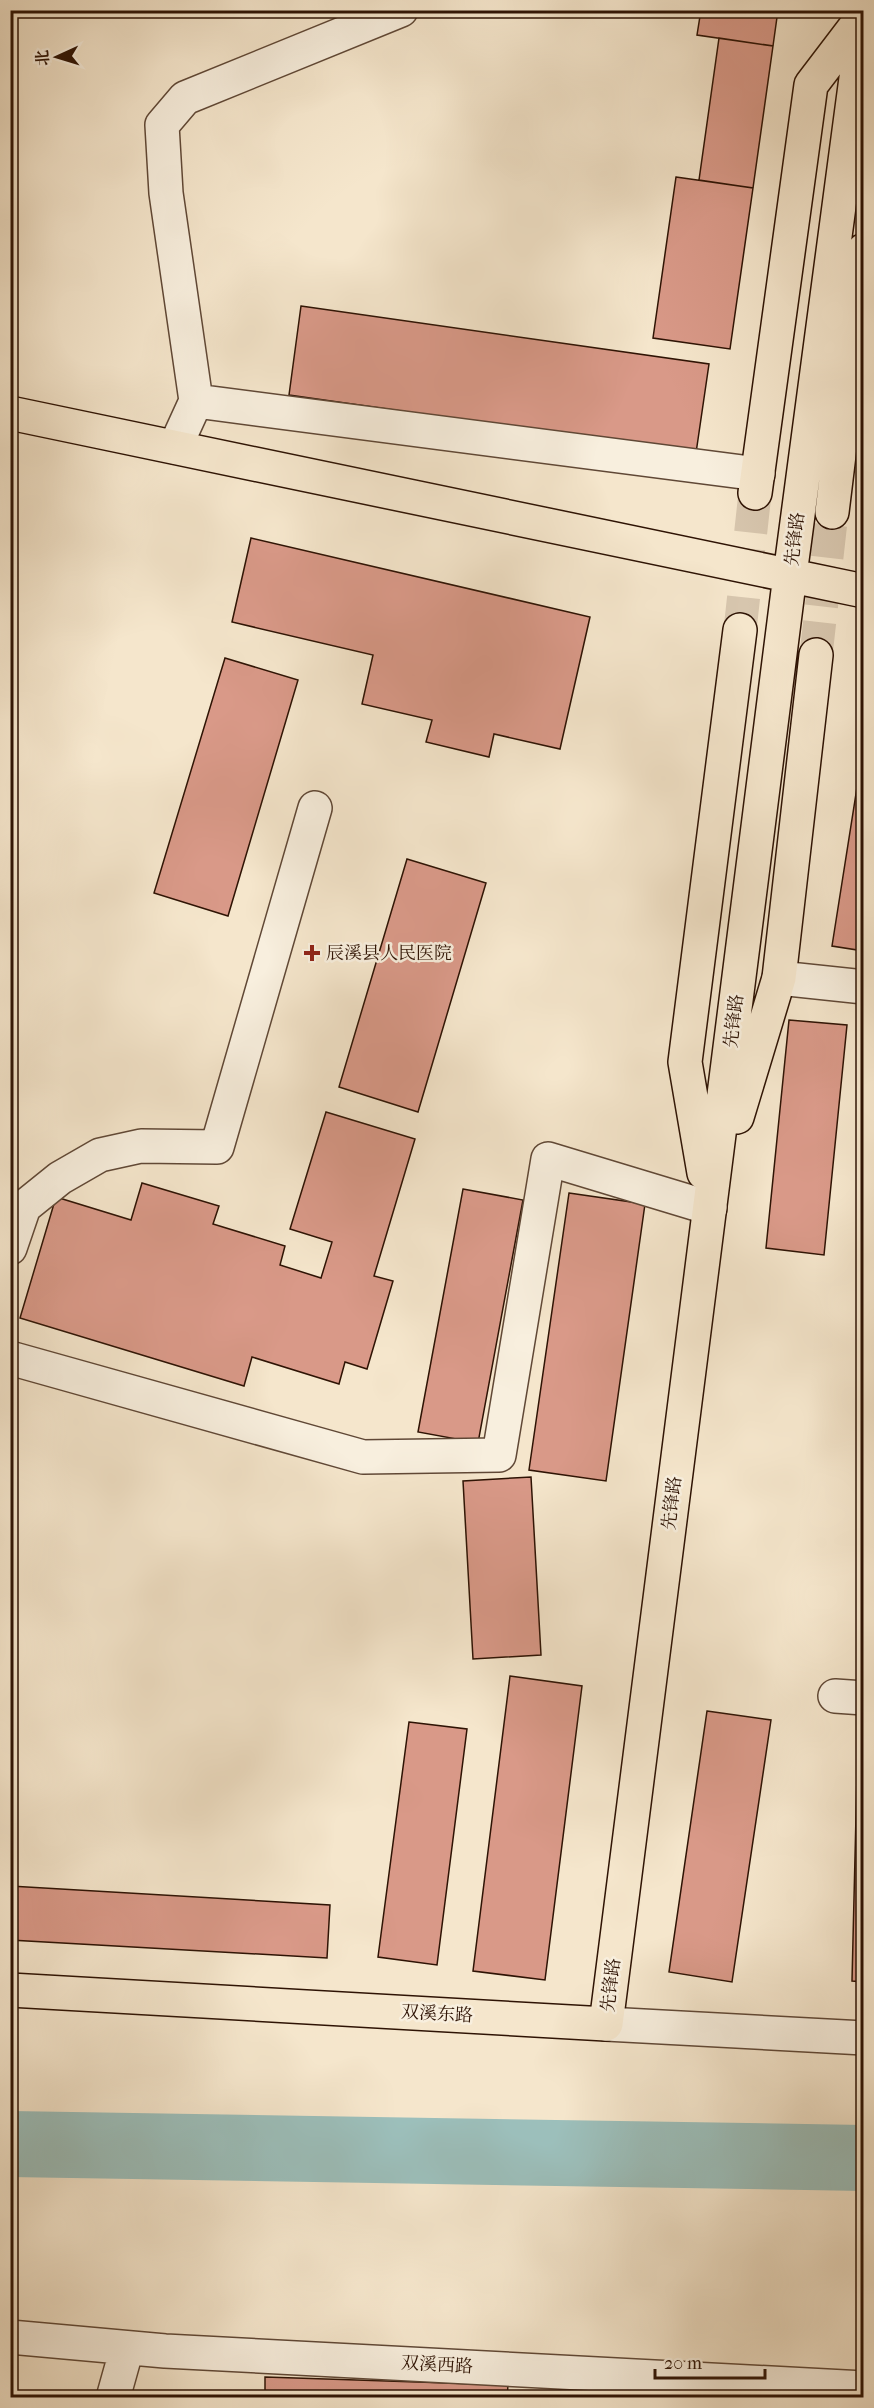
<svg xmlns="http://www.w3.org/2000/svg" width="874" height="2408" font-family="'IM FELL French Canon','Noto Serif SC',serif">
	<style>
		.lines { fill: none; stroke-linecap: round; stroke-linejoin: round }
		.river { stroke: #9cbfbb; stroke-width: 66 }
		.building { fill: #d99988; stroke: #2e1304; stroke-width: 1.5 }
		.major-tunnel { stroke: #d7c6ae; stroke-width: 33; stroke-dasharray: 33 16; stroke-linecap: butt }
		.minor-casing { stroke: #604836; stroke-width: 36 }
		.major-casing { stroke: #2e1304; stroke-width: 36 }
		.minor { stroke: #f8efde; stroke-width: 33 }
		.major { stroke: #f5e6cc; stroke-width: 33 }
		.poi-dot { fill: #8f2418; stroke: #f8efde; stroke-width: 2 }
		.labels { text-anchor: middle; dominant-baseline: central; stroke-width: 5; stroke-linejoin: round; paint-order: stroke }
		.street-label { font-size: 18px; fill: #2e1304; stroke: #f8efde }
		.poi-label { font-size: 18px; fill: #2e1304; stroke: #f8efde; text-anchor: start }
	</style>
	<rect width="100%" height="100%" fill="#f5e6cc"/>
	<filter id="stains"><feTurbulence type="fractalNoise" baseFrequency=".00333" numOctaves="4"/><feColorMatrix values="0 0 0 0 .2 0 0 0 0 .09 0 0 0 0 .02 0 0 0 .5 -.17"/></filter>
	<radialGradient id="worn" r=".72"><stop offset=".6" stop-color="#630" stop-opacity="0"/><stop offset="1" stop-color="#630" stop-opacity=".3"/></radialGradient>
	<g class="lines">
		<path class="river" d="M10,2144L864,2158"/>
	</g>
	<path class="building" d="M701,10H778L773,46L697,35Z
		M719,38L773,46L753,188L699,180Z
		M676,177L753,188L730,349L653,338Z
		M301,306L709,364L696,453L289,395Z
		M251,538L590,617L560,749L494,734L489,757L426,742L432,720L362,704L373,655L232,622Z
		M225,658L298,680L228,916L154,893Z
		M864,743V951L832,946Z
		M407,859L486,883L418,1112L339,1087Z
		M789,1020L847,1025L824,1255L766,1248Z
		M326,1112L415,1139L374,1276L393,1281L367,1369L345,1362L339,1384L252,1357L244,1386L20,1318L56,1197L131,1220L142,1183L219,1206L213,1224L285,1246L280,1265L321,1278L332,1242L290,1229Z
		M463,1189L523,1200L478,1443L418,1432Z
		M569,1193L645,1204L606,1481L529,1470Z
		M531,1477L541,1655L473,1659L463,1481Z
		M510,1676L582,1686L545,1980L473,1971Z
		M707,1711L771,1720L732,1982L669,1972Z
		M409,1722L467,1729L437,1965L378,1957Z
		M858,1733H864V1982L852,1981Z
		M10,1886L330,1905L327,1958L10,1940Z
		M265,2377L508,2385L507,2398H265Z"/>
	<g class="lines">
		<path class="major-tunnel" d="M740,630L755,493
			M816,655L832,512"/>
		<g class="minor-casing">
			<path id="minor" d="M196,401L758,474
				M175,447L196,401L166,193L162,125L185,98L401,10
				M779,978L864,987
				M10,1248L24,1207L60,1178L100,1155L141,1146L217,1147L315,808
				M10,1358L363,1457L499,1455L548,1159L710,1208
				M835,1696L864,1698
				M606,2024L864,2038
				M10,2337L165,2351L864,2388
				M113,2398L127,2348"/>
		</g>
		<g class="major-casing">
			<path id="major" d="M10,413L864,591
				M755,493L811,85L862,18
				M832,512L864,250
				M737,1117L779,978L816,655
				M704,1173L685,1062L740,630
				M10,1990L606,2024L790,575L864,18"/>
		</g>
		<use href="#minor" class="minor"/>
		<use href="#major" class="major"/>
	</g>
	<path class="poi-dot" d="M309 944h6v6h6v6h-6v6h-6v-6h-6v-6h6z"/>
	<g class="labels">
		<g class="street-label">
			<text transform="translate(795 539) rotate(-83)">先锋路</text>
			<text transform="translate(734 1021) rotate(-83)">先锋路</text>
			<text transform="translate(672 1503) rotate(-83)">先锋路</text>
			<text transform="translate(611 1985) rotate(-83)">先锋路</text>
			<text transform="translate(437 2014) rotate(3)">双溪东路</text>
			<text transform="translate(437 2365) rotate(3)">双溪西路</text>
		</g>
		<g class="poi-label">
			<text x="326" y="953">辰溪县人民医院</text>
		</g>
	</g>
	<rect width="874" height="2408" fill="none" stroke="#f5e6cc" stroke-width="36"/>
	<rect x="12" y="12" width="850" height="2384" fill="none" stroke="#2e1304" stroke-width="3"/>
	<rect x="18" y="18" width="838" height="2372" fill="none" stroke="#2e1304" stroke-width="1.5"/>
	<g transform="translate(57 57) rotate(266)" stroke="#f8efde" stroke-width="4.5" paint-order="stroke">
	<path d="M0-4.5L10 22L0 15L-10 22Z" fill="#2e1304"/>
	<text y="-9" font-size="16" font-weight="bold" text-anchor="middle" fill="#2e1304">北</text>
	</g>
	<path d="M655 2369v9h110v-9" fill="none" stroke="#2e1304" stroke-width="3"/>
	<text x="664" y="2369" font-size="18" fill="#2e1304" stroke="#f8efde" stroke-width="4.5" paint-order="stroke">20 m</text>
	<rect width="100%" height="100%" filter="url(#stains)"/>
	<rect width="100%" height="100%" fill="url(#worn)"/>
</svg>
